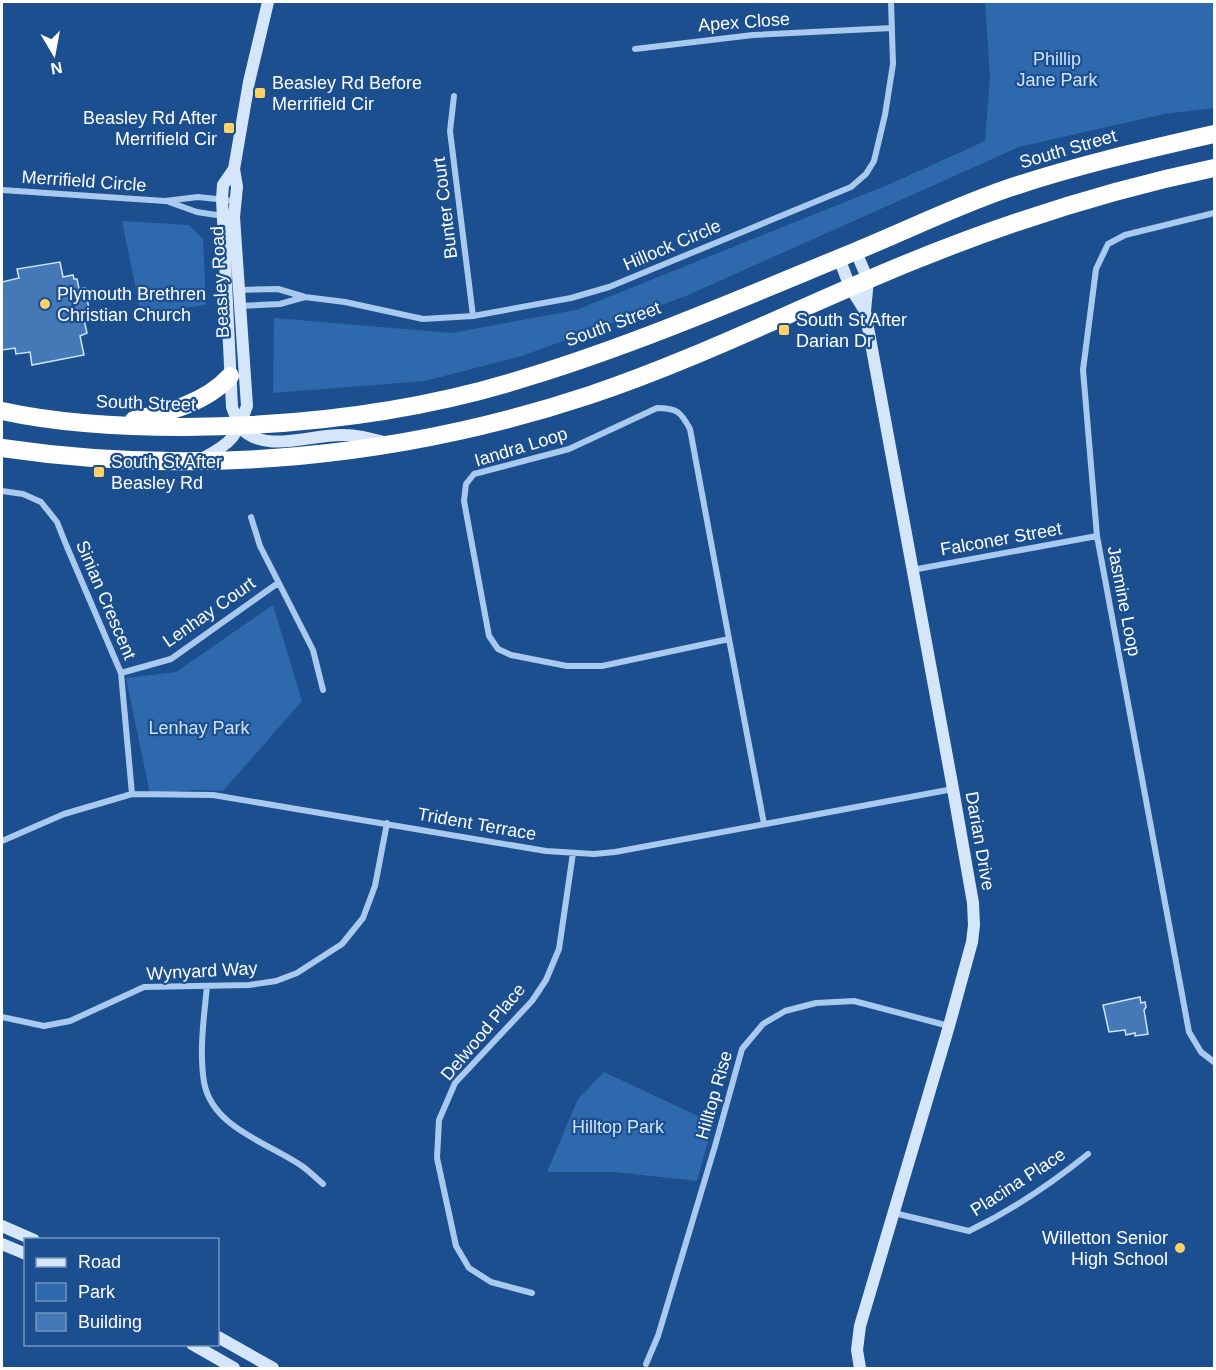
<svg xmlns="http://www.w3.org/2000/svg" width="1216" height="1370" font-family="Arial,sans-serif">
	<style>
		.green { fill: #2e69ad }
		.building { fill: #4478b7; stroke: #cfe3fa; stroke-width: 1.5 }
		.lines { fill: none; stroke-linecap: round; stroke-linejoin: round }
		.street { stroke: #a9c9ee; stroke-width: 6 }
		.secondary { stroke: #d6e6fa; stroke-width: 12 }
		.highway { stroke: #fff; stroke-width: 18 }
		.poi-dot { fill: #ffd166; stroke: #1b4f8f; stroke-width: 2 }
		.labels { text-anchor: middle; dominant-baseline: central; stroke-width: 4.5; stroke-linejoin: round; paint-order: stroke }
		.street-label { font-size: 18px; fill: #fff; stroke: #1b4f8f }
		.park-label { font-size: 18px; fill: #cfe3fa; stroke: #1b4f8f }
		.poi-label { font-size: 18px; fill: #fff; stroke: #1b4f8f; text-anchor: start }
	</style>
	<rect width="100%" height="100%" fill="#1b4f8f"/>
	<path class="green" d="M985,2H1214V108L1164,114L1019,147L686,296L522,356L425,381L273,393L274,318L452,333L576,310L890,184L985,141L990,77Z
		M122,221L189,225L203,239L206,305L141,314Z
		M273,605L302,701L223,791L196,790L150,794L126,678L176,672Z
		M604,1072L713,1123L697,1181L614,1172H547L578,1099Z"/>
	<path class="building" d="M60,262L63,277L73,275L74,279H77L79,289L85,288L91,319L84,320L87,333L80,336L84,355L32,365L30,352L16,354L15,348L2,350V282L19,278L17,269Z
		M1140,997L1141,1003L1145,1002L1146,1007L1144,1010L1148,1034L1135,1036V1033L1126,1035L1125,1030L1109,1032L1103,1005Z"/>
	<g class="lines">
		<path class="street" d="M635,49L753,35L892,28
			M454,96L450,131L473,316
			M2,190L165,201L198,197L235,201
			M169,202L197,212L223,216
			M1214,213L1125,235L1108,244L1096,269L1083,370L1097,536L1189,1032L1201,1052L1214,1062
			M237,290L278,289L305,297L345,302L423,319L473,316L571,298L609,287L851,187L866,174L874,161L885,115L893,64L891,2
			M238,306L280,304L305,297
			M2,491L23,494L41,502L57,522L67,547L121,673L132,794
			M251,517L260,546L313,650L323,690
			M912,570L1097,536
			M729,639L690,429C681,412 677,408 657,408L569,449L474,474L466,484L464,501L489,636L498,649L511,655L567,666H602L729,639L764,824
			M121,673L171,659L278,583
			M2,841L64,814L132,794L213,795L546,851L594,854L615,852L953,789
			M207,986C204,1017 199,1051 204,1082C212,1128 269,1143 302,1166C309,1171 316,1178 323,1184
			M2,1017L44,1026L70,1021L144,987L249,985L276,981L297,973L342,944L363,918L375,886L387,823
			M894,1213L969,1231C1012,1210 1051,1184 1088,1154
			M532,1293L491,1282L469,1268L456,1246L437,1158L439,1120L455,1083L532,1001L546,980L559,949L573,853
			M646,1364L658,1336L715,1146L742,1049L763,1024L785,1011L816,1003L854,1001L949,1026"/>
		<path class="secondary" d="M234,169L223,185L222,199L232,407C235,414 237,423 241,428C265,455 314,433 345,435C359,435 373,439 387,443
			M856,252L868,280L865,311L953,789L973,903L974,925L972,942L949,1026L860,1326L857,1350L860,1368
			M839,258L850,287L865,311
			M203,458C232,443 236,437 247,406L234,217L237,187L234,169L249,82L268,2
			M2,1226L34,1240
			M2,1244L26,1254
			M218,1337L273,1368
			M192,1344L234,1368"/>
		<path class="highway" d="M2,411C61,424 124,427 184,427C300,426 418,412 528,377C639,343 747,296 854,252C905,231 954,207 1006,189C1074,166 1144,150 1214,134
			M134,420C168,412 206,403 230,376
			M2,448C199,477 400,458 590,395C683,364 774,320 865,281C978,232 1094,193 1214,168"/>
	</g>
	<g class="poi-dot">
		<rect x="254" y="87" width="12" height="12" rx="3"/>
		<rect x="223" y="122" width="12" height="12" rx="3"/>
		<circle cx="45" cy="304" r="6"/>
		<rect x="778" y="324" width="12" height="12" rx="3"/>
		<rect x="93" y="466" width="12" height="12" rx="3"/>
		<circle cx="1180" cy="1248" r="6"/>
	</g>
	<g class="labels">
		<g class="street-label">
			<text transform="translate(744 22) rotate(-4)">Apex Close</text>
			<text transform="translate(1068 149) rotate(-16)">South Street</text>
			<text transform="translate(84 181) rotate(4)">Merrifield Circle</text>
			<text transform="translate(445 208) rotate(-97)">Bunter Court</text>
			<text transform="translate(672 245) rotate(-23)">Hillock Circle</text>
			<text transform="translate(220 282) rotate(-93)">Beasley Road</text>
			<text transform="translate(613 324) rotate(-20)">South Street</text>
			<text transform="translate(146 403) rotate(2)">South Street</text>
			<text transform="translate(521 447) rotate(-17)">Iandra Loop</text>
			<text transform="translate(1001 539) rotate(-10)">Falconer Street</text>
			<text transform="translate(106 600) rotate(67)">Sinian Crescent</text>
			<text transform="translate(1124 601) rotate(79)">Jasmine Loop</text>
			<text transform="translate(209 612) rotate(-35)">Lenhay Court</text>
			<text transform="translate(477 824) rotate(10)">Trident Terrace</text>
			<text transform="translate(980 841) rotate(80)">Darian Drive</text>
			<text transform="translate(202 971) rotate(-3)">Wynyard Way</text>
			<text transform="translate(483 1032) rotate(-50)">Delwood Place</text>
			<text transform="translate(714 1095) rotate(-74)">Hilltop Rise</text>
			<text transform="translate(1018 1182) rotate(-33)">Placina Place</text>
		</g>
		<g class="park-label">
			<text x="1057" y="59">Phillip<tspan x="1057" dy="21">Jane Park</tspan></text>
			<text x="199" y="728">Lenhay Park</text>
			<text x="618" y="1127">Hilltop Park</text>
		</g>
		<g class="poi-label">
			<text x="272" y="83">Beasley Rd Before<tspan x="272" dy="21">Merrifield Cir</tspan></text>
			<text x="217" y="118" text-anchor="end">Beasley Rd After<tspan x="217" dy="21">Merrifield Cir</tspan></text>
			<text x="57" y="294">Plymouth Brethren<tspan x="57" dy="21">Christian Church</tspan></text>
			<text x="796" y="320">South St After<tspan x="796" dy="21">Darian Dr</tspan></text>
			<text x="111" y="462">South St After<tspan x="111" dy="21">Beasley Rd</tspan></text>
			<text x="1168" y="1238" text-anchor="end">Willetton Senior<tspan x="1168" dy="21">High School</tspan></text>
		</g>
	</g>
	<rect width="1216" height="1370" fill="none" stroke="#ffffff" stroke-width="6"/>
	<rect x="24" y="1238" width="195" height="108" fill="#1b4f8f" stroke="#7695bc" stroke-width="1.5"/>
	<rect x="36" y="1258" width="30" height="9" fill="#d6e6fa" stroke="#7695bc" stroke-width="1.5"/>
	<text x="78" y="1268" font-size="18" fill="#ffffff">Road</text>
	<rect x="36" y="1283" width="30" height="18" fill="#2e69ad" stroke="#7695bc" stroke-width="1.5"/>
	<text x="78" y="1298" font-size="18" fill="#ffffff">Park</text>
	<rect x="36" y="1313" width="30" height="18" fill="#4478b7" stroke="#7695bc" stroke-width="1.5"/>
	<text x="78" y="1328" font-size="18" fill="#ffffff">Building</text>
	<g transform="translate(54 54) rotate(170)" stroke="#1b4f8f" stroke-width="4.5" paint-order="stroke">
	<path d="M0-4.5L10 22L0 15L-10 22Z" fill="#ffffff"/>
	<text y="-9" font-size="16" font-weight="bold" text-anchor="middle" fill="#ffffff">N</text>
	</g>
</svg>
